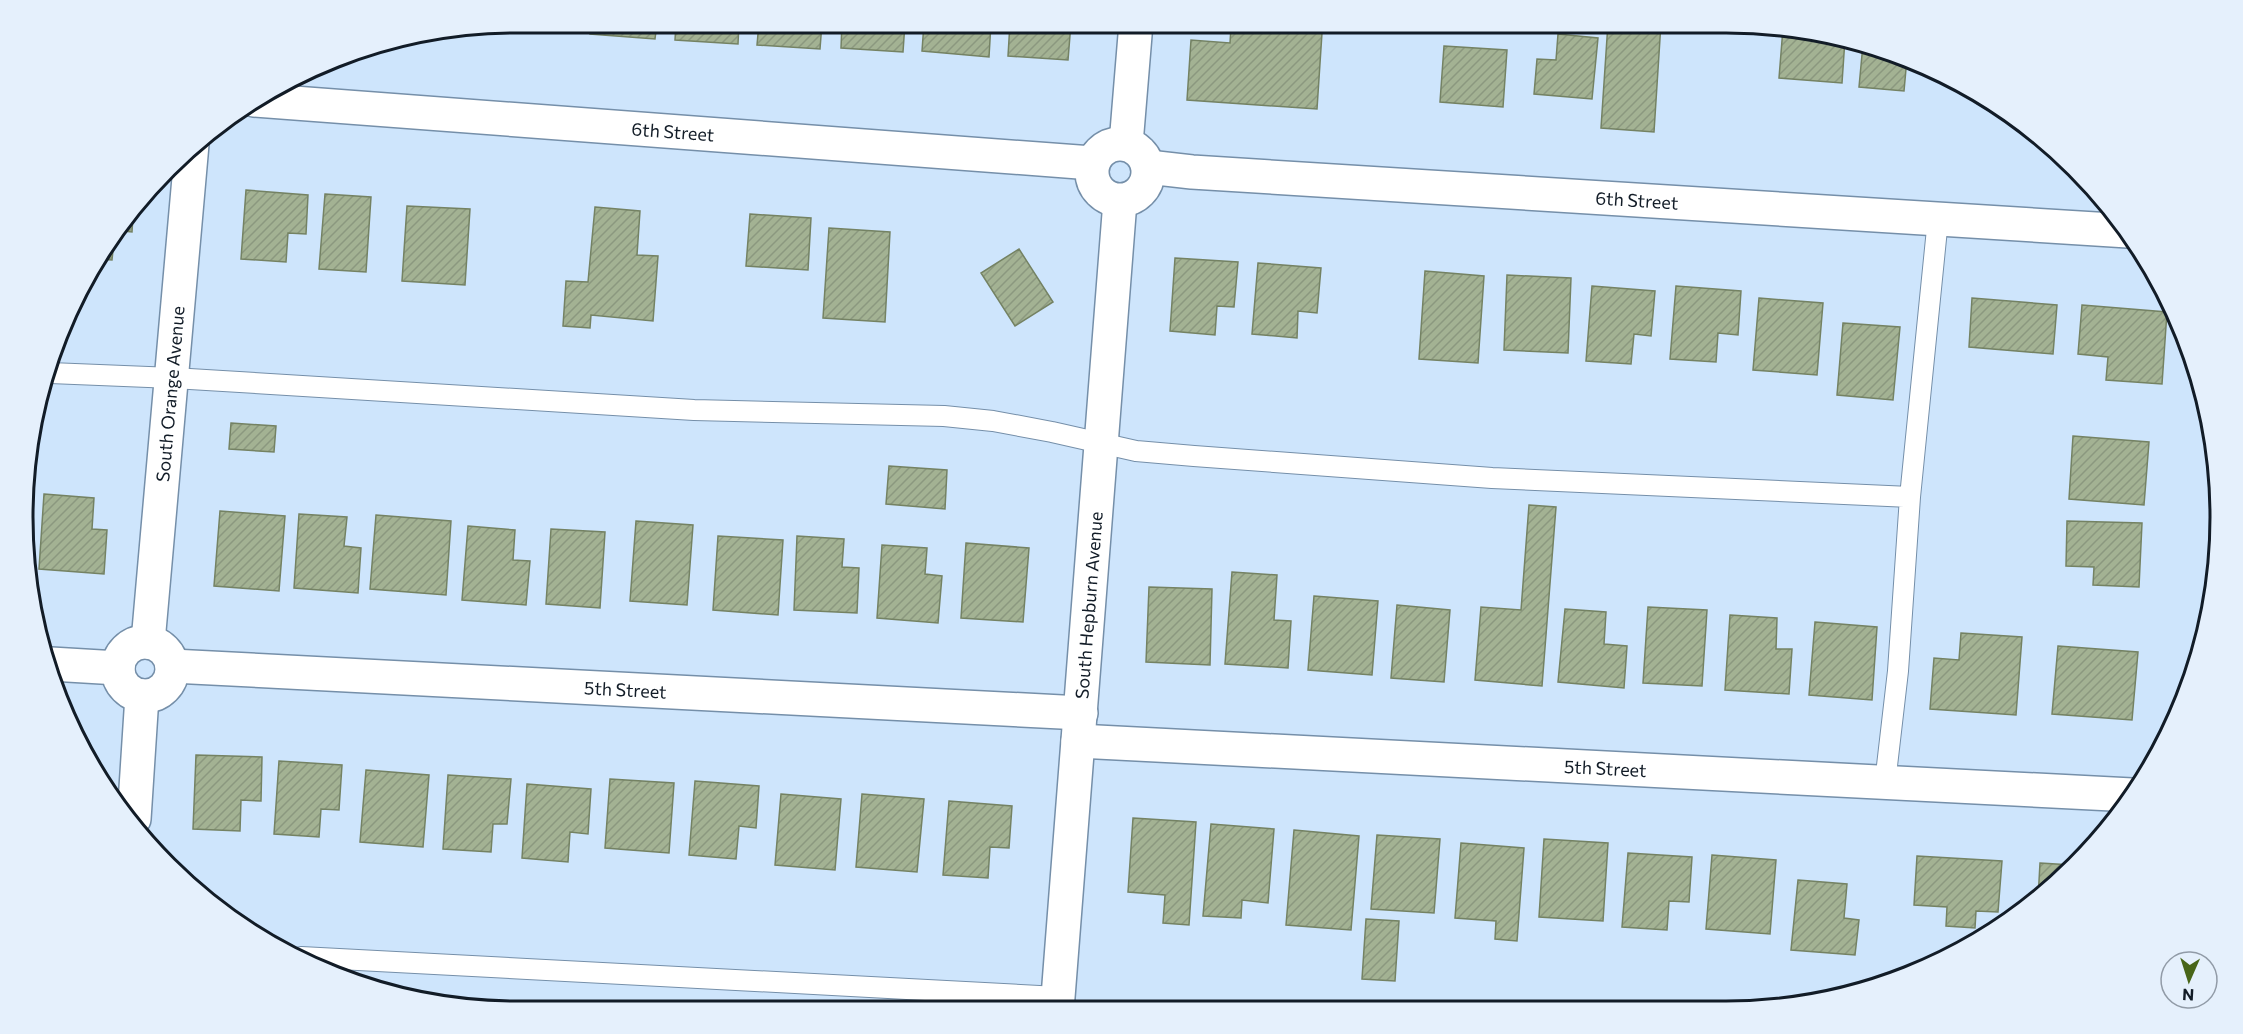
<svg xmlns="http://www.w3.org/2000/svg" width="2243" height="1034" font-family="Commissioner,sans-serif">
	<style>
		.building { fill: url(#building-hatch); stroke: #748263; stroke-width: 1.5 }
		.lines { fill: none; stroke-linecap: round; stroke-linejoin: round }
		.service-casing { stroke: #758fa9; stroke-width: 22 }
		.minor-casing { stroke: #758fa9; stroke-width: 36 }
		.service { stroke: #fff; stroke-width: 20 }
		.minor { stroke: #fff; stroke-width: 33 }
		.labels { text-anchor: middle; dominant-baseline: central; stroke-width: 5; stroke-linejoin: round; paint-order: stroke }
		.street-label { font-size: 18px; fill: #121c27; stroke: #e5f0fc }
		.rim { fill: none; stroke: #121c27; stroke-width: 3 }
	</style>
	<defs>
		<pattern id="building-hatch" width="6" height="6" patternUnits="userSpaceOnUse" patternTransform="scale(1.5)"><rect width="6" height="6" fill="#a3b293"/><path d="M-1 1l2-2M0 6l6-6M5 7l2-2" fill="none" stroke="#8b987f"/></pattern>
	</defs>
	<rect width="100%" height="100%" fill="#cee5fc"/>
	<path class="building" d="M517,22L572,23L571,33L507,28V24Z
		M591,23H657L655,39L590,34Z
		M676,23H739L738,44L675,40Z
		M759,23H822L820,49L757,45Z
		M842,23H905L903,52L841,48Z
		M924,23H991L989,57L922,51Z
		M1010,23H1071L1068,60L1008,56Z
		M1608,23H1661L1654,132L1601,128Z
		M1231,27L1322,33L1317,109L1187,100L1191,40L1230,43Z
		M1783,28L1822,32L1825,33V37L1845,39L1842,83L1779,78Z
		M1558,34L1598,38L1592,99L1534,94L1537,59L1556,60Z
		M1863,44L1907,58L1904,91L1859,87Z
		M1444,46L1507,50L1503,107L1440,102Z
		M246,190L308,195L306,234L288,233L286,262L241,259Z
		M325,194L371,197L366,272L319,269Z
		M407,206L470,209L465,285L402,281Z
		M595,207L640,211L637,255L658,256L653,321L591,315L590,328L563,326L566,281L588,282Z
		M750,214L811,218L808,270L746,266Z
		M133,216L132,232L121,231Z
		M829,228L890,232L885,322L823,318Z
		M114,240L112,260L98,259Z
		M1019,249L1053,302L1015,326L981,273Z
		M1175,258L1238,262L1234,307L1217,306L1215,335L1170,331Z
		M1258,263L1321,268L1317,313L1298,311L1297,338L1252,334Z
		M1425,271L1484,276L1478,363L1419,359Z
		M1507,275L1571,278L1568,353L1504,350Z
		M1592,286L1655,291L1651,336L1634,334L1631,364L1586,361Z
		M1676,286L1741,291L1738,335L1718,333L1716,362L1670,359Z
		M1759,298L1823,303L1817,375L1753,370Z
		M1972,298L2057,305L2053,354L1969,347Z
		M2082,305L2167,312L2162,384L2106,380L2108,357L2078,354Z
		M1843,323L1900,327L1893,400L1837,395Z
		M231,423L276,426L274,452L229,449Z
		M2073,436L2149,442L2144,505L2069,499Z
		M889,466L947,470L945,509L886,504Z
		M44,494L94,498L92,529L107,530L104,574L39,569Z
		M25,495H33L28,569L23,517Z
		M1529,505L1556,507L1542,686L1475,680L1481,607L1521,610Z
		M220,511L285,516L279,591L214,586Z
		M299,514L347,517L344,546L361,548L358,593L294,588Z
		M376,515L451,521L446,595L370,589Z
		M636,521L693,525L687,605L630,601Z
		M2067,521L2142,523L2139,587L2093,585L2094,567L2066,566Z
		M468,526L515,530L513,560L530,561L526,605L462,600Z
		M551,529L605,532L600,608L546,604Z
		M718,536L783,540L778,615L713,610Z
		M797,536L844,539L842,567L859,568L857,613L794,610Z
		M966,543L1029,548L1023,622L961,618Z
		M882,545L927,548L925,574L942,576L938,623L877,618Z
		M1232,572L1277,575L1274,620L1291,621L1288,668L1225,664Z
		M1149,587L1212,589L1210,665L1146,662Z
		M1314,596L1378,601L1372,675L1308,670Z
		M1397,605L1450,610L1444,682L1391,678Z
		M1648,607L1707,610L1702,686L1643,683Z
		M1565,609L1606,612L1604,644L1627,646L1624,688L1558,682Z
		M1730,615L1777,618L1776,649H1792L1789,694L1725,690Z
		M1815,622L1877,627L1872,700L1809,695Z
		M1961,633L2022,637L2016,715L1930,709L1934,658L1959,660Z
		M2058,646L2138,652L2132,720L2052,714Z
		M196,755L262,757L261,801L241,800L240,831L193,829Z
		M279,761L342,765L339,810L321,809L319,837L274,834Z
		M366,770L429,775L423,847L360,842Z
		M448,775L511,779L507,824H493L491,852L443,849Z
		M610,779L674,783L669,853L605,848Z
		M695,781L759,786L756,828L739,826L736,859L689,855Z
		M527,784L591,789L588,834L570,832L568,862L522,858Z
		M781,794L841,799L835,870L775,865Z
		M862,794L924,799L917,872L856,867Z
		M949,801L1012,806L1009,848L990,847L988,878L943,875Z
		M1133,818L1196,822L1189,925L1163,923L1165,895L1128,892Z
		M1211,824L1274,829L1268,903L1242,900L1241,918L1203,916Z
		M1294,830L1359,836L1351,930L1286,925Z
		M1377,835L1440,839L1434,913L1371,909Z
		M1544,839L1608,843L1603,921L1539,917Z
		M1461,843L1524,848L1517,941L1495,939L1496,921L1455,918Z
		M1628,853L1692,857L1689,902L1669,901L1667,930L1622,927Z
		M1712,855L1776,860L1770,934L1706,929Z
		M1917,856L2002,861L1998,912L1976,911L1975,928L1946,926L1947,907L1914,905Z
		M2040,863L2071,865L2038,899Z
		M1798,880L1847,884L1844,918L1859,920L1855,955L1791,950Z
		M1366,919L1399,921L1395,981L1362,979Z"/>
	<g class="lines">
		<g class="service-casing">
			<path id="service" d="M50,373L173,378L694,410L944,416L993,421L1052,432L1136,451L1194,456L1492,478L1910,497L1898,671L1885,783
				M1910,497L1938,219
				M301,957L1058,997"/>
		</g>
		<g class="minor-casing">
			<g id="minor">
				<path id="s1" d="M254,100L1092,163"/>
				<circle cx="1120" cy="172" r="28"/>
				<path d="M1126,144L1136,23"/>
				<path id="s2" d="M1148,167L1192,172L2128,231"/>
				<circle cx="145" cy="669" r="27"/>
				<path id="s3" d="M148,642L192,144"/>
				<path d="M51,664L118,668"/>
				<path id="s4" d="M172,666L1081,713"/>
				<path id="s5" d="M1078,741L2132,795"/>
				<path d="M134,819L142,696"/>
				<path id="s6" d="M1057,1010L1120,201"/>
			</g>
		</g>
		<use href="#service" class="service"/>
		<use href="#minor" class="minor"/>
	</g>
	<g class="labels">
		<g class="street-label">
			<text stroke="none"><textPath href="#s1" startOffset="420">6th Street</textPath></text>
			<text stroke="none"><textPath href="#s2" startOffset="490">6th Street</textPath></text>
			<text stroke="none"><textPath href="#s3" startOffset="249">South Orange Avenue</textPath></text>
			<text stroke="none"><textPath href="#s6" startOffset="406">South Hepburn Avenue</textPath></text>
			<text stroke="none"><textPath href="#s4" startOffset="454">5th Street</textPath></text>
			<text stroke="none"><textPath href="#s5" startOffset="528">5th Street</textPath></text>
		</g>
	</g>
	<path d="M0 0H2243V1034H0ZM517 33H1726A484 484 0 0 1 2210 517V517A484 484 0 0 1 1726 1001H517A484 484 0 0 1 33 517V517A484 484 0 0 1 517 33Z" fill="#e5f0fc" fill-rule="evenodd"/>
	<path class="rim" d="M517 33H1726A484 484 0 0 1 2210 517V517A484 484 0 0 1 1726 1001H517A484 484 0 0 1 33 517V517A484 484 0 0 1 517 33Z"/>
	<g transform="translate(2189 980) rotate(183)"><circle r="28" fill="#e5f0fc" stroke="#919ba7" stroke-width="1.5"/>
	<path d="M0-4.5L10 22L0 15L-10 22Z" fill="#486518"/>
	<text y="-9" font-size="16" font-weight="bold" text-anchor="middle" fill="#121c27">N</text>
	</g>
</svg>
